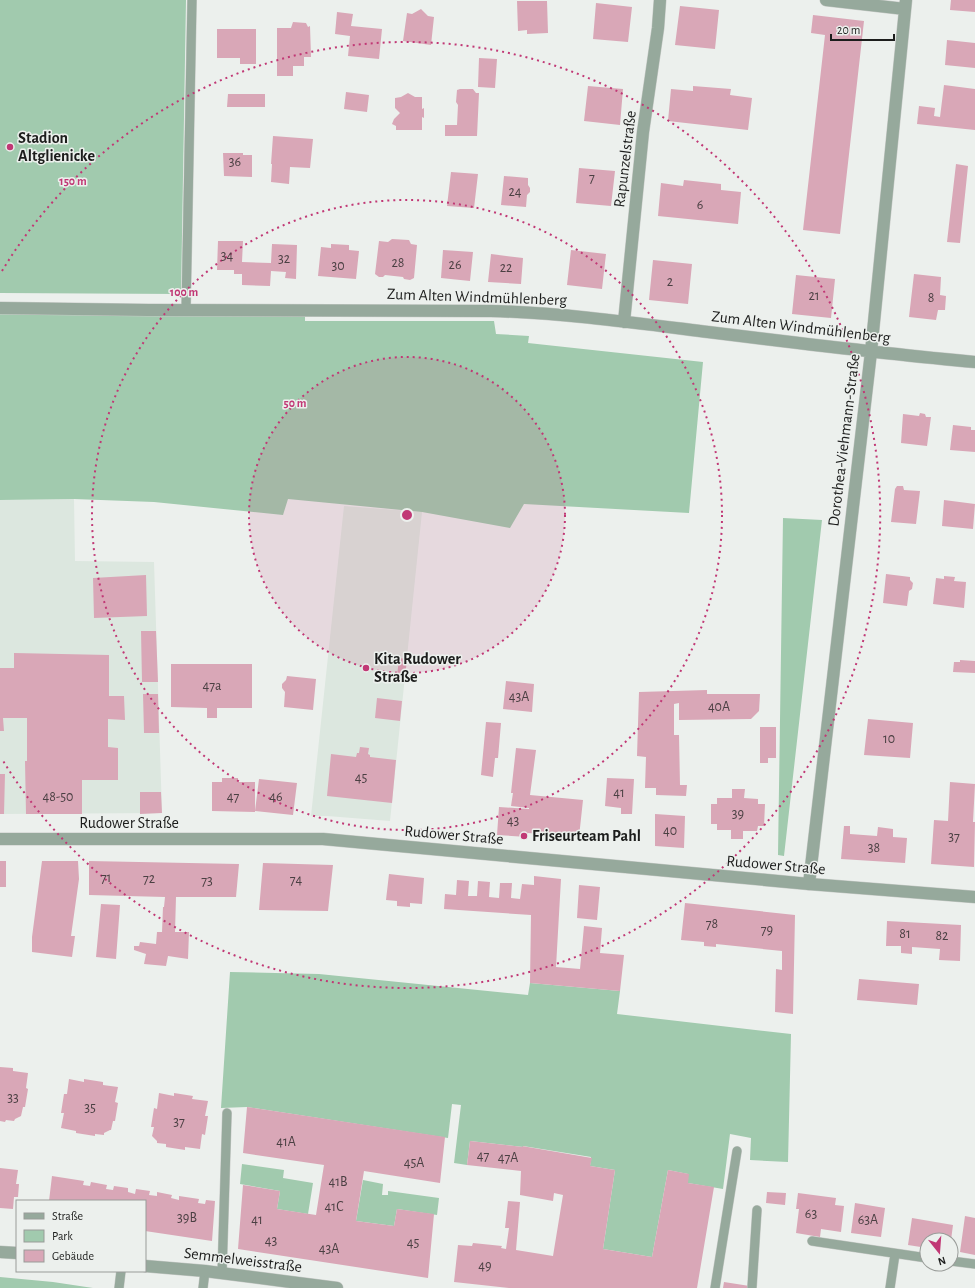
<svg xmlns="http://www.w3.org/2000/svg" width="975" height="1288" font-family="'Alegreya Sans',sans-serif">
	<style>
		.built { fill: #dce7df }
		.green { fill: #a1caae }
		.building { fill: #d9a7b7 }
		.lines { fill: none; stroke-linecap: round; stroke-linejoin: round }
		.service-casing { stroke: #c7cac7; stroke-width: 10 }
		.minor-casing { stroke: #c7cac7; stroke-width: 13 }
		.tertiary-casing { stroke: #c7cac7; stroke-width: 13 }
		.service { stroke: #96a99c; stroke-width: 9 }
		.minor { stroke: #96a99c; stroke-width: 12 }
		.tertiary { stroke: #96a99c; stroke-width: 12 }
		.ring { fill: none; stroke: #c13875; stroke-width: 2; stroke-dasharray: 2 4 }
		.poi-dot { fill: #c13875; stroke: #ecf0ed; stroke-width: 1.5 }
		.labels { text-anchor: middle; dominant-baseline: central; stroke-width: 3; stroke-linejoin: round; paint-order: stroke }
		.number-label { font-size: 14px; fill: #4b4043 }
		.poi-label { font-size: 16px; font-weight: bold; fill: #1c1d1c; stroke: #ecf0ed; text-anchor: start }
		.street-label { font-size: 16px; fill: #1c1d1c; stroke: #ecf0ed }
		.centre { fill: #c13875; stroke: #ecf0ed; stroke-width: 2 }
		.ring-label { font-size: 12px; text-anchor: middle; font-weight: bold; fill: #c13875; stroke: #ecf0ed; stroke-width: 3; stroke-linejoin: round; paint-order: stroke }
	</style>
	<rect width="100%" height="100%" fill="#ecf0ed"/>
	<path class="built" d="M74,499L75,561L154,562L162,813L0,814V500Z
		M344,506L422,512L390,821L327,816H311Z"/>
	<path class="green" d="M0,0H186L181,294L0,293Z
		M0,313L305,315V321H494L496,334L529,336L528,343L703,362L689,513L524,504L510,528L422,512L288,499L283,515L154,502L74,499L0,500Z
		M783,518L822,520L784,856L778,855Z
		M230,972L319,974L528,995L530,983L620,991L617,1014L791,1034L788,1162L750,1160L751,1138L730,1134L723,1189L688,1183V1174L668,1170L652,1257L603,1249L615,1170L590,1166L591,1157L523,1146V1147L470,1141L467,1165L454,1163L461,1105L452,1104L448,1138L247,1107L221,1108Z
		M242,1164L284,1170L283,1178L313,1183L308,1214L277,1209L280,1191L240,1184Z
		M363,1180L383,1184L382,1195H388V1191L439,1198L437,1215L397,1209L394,1226L356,1221Z
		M0,1277L53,1282L93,1288H0Z"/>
	<path class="building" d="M951,0H975V12L950,10Z
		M517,1H547L548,33L527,34V30L518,31Z
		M596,3L632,7L628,42L593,39Z
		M680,6L719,10L715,49L675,45Z
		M421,9L428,16L434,17L431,45L403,41L407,13L412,14Z
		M337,12L353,14L351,26L382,29L379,59L348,56L350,36L335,34Z
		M813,15L864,21L840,234L803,230L825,35L811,33Z
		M293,22L306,23L308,27L310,26L311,57H304V66H293V76H277V28H291Z
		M217,29H256V64H240V58H217Z
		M947,40L975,43V68L945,65Z
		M479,58L497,59L495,88L478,87Z
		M944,85L975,89V130L917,124L919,106L935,108L934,116L940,117Z
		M588,86L623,89L620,125L584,121Z
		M693,86L731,89L730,95L752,98L748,130L668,121L671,89L693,91Z
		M460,89H473L476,93H479L477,136H445V125H457L458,105L456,102L457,90Z
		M346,92L369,95L367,112L344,109Z
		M408,93L415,97H422V109L424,108V118L422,117V130H396V126L392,124L394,119L400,113L395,108V98L401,97Z
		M228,94H265V107H227Z
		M273,136L313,139L310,168L290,167L289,184L271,182L272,164H271Z
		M223,153H243V155H252V177L224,176Z
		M956,164L968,166L960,243L947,242Z
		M579,168L615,171L611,206L576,203Z
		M451,172L478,174L474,208L447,206Z
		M504,176L528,178V185L530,188V192L527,195L526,207L501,205Z
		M684,180L721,184V190L741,192L738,224L658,216L661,183L683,186Z
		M392,239L409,240L411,244L417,245L414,278L410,280L404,279L403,277L385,275L383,277H379L375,274L379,241L388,242Z
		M218,241H243L242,262L271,263L272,244L297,245L296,279L285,278L286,272L271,271L270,286L242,285V274H234V270H217Z
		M331,244L349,245V250L359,251L356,279L318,276L321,247L331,248Z
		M443,250L473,252L470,281L441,278Z
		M571,250L606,254L602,289L567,285Z
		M491,254L523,258L521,284L488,282Z
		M653,260L692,264L688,304L649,300Z
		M914,274L941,277L940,295L946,296L945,310H938L936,320L909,317Z
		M796,275L835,279L831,318L792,314Z
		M920,413L925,414L926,417H931L927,446L901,443L903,414L919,416Z
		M953,425L971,427V430H975V452L950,450Z
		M897,486H903L904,490L920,491L916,524L891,522L895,489Z
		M944,500L975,504L973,529L942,526Z
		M886,574L910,577V580L913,583L912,589L909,591L907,606L883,603Z
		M146,575L147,616L94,618L93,578Z
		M944,576L955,577L954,581L966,582L964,608L933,604L936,578L944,579Z
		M141,631H156L158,682H142Z
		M14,653L109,655V696H124L125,720L108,719V747L118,748V780H82V814H26L25,761H27V718H3L4,731H0V668H14Z
		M399,658L407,659L405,678L397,677Z
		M960,660L975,661V673L953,672L954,662H960Z
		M171,664H252V708H217V718H207V708L171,707Z
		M287,676L316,679L313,710L284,707L285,692L282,688V684L286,680Z
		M506,681L534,684L532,712L503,709Z
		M707,690V694H760L759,711L751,719L679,720V703L674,704V735H679L680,785H687L686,796L656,795V788H645L646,757L637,756L639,692Z
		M143,694H158L159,733H144Z
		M377,698L402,701L400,721L375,718Z
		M868,719L913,723L910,758L864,755Z
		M486,722L501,723L498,758H495L493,777L481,775Z
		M760,727H776V758H768V763H760Z
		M360,747L369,748L368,754L370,755V757L396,760L392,803L327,796L331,754L356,757L357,753H359Z
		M516,748L536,750L530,795L583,800L579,837L528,833L527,837L497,835L499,807L529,809V808L511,806L513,793H511Z
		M0,774H5L4,814H0Z
		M222,778H238V782H255V812L212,811V782H222Z
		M607,778L634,779L632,814H621V808L605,806Z
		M259,779L297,783L293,815L255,811Z
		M950,782L975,784L973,822H975L974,867L931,864L934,820L948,821Z
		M732,789H745L744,798L758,799V804H765L764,826H758L757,831H743V839H731V830H717V824H711V804H717V798H732Z
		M140,792H161L162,813L140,814Z
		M655,814L685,816L684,848L655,846Z
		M844,826H850V834L877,836L878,827L893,829V837L907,838L905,863L841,859Z
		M0,861H6V887H0Z
		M42,861H78L79,879L71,936H75L72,957L32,952V937Z
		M89,861L239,864L236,897H176L175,932H189L188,959L168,956L166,966L144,964L146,954L134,950V946H139L140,942L156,944L157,932H162L163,907H164L165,897L89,895Z
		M263,863L333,865L328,911L259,910Z
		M389,874L424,878L422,904L410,903V907L397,906V901L386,900Z
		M534,876L561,879L556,967L580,969L584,926L602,928L600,953L624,955L620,991L530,983L531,915L444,909L445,894L456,895L457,880L469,881L468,896H477L478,881L490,882L489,897L499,898L500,883H512L511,898L520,899L522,884L534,885Z
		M579,885L600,887L597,920L577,918Z
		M685,903L795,915L793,1014L775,1012L776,969L782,970V951L716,944V947L704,946V942L681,940Z
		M101,904L120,905L116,959L96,957Z
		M887,921L961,925L960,961L939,960L940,949L912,947V954L901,953V946H886Z
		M859,979L919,984L917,1005L857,1000Z
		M0,1067L13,1068V1071L28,1073L26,1088L28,1089L25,1107H23L21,1116L15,1119L14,1121L6,1120L5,1122L0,1121Z
		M69,1079L84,1082V1079L103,1082V1085L118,1087L115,1102L118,1103L115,1121H113L111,1130H110L104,1133V1135L95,1134V1136L76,1133V1131L61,1128L64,1113H61L64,1094H67Z
		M159,1093L174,1096V1093L193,1096L192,1099L208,1101L205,1116H208L205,1135L202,1134L200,1149L185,1147V1150L166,1147V1144L157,1143V1141L152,1136L154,1127H151L154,1108L157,1109Z
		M247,1107L445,1137L440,1183L364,1171L356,1221L394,1226L397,1209L434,1214L428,1278L238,1249L243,1185L280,1191L277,1209L316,1215L324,1165L243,1153Z
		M470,1141L523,1147L522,1146L592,1158L590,1166L615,1170L603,1249L652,1257L668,1170L689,1174L688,1183L714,1187L697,1288H509L454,1282L458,1245L472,1246L473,1243L502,1246L501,1248L506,1249L509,1228H505L508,1201L520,1202L516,1250L553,1256L563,1195L554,1193L553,1201L520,1195L521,1171L467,1165Z
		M0,1168L18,1170L16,1184H19L18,1197H14L13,1209L0,1208Z
		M52,1176L84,1181L83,1185L90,1186L91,1182L107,1185L106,1189L113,1190L114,1186L128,1188V1192L135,1194L136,1189L150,1191L149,1195L157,1196V1192L172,1195L171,1198L179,1200V1196L199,1199L198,1203L205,1204L206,1200L215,1201L212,1241L145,1231V1201H49Z
		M767,1192L786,1193L785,1205L766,1203Z
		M798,1193L836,1198L835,1205L844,1206L841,1232L821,1229L820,1237L796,1233L799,1209H796Z
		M855,1203L885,1208L881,1237L851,1233Z
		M965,1216L975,1218V1255L960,1252Z
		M912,1218L953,1225L951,1240H927V1248L908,1245Z
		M724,1282L756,1287V1288H723Z"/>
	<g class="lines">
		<g class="service-casing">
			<path id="service" d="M186,310L192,0
				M812,1241L927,1258
				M951,1261L975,1264
				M222,1274L227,1113
				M752,1287L757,1210
				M119,1288L121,1271
				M203,1288L205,1271
				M715,1288L737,1151
				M890,1288L895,1254"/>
		</g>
		<g class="minor-casing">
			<path id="minor" d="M826,0L905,9
				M0,308L148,310L491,311C564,313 636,323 708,332C797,343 886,354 975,362
				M624,322L643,132L658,28L660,0
				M809,884L871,352L906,0
				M0,1252L17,1253
				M145,1266L205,1271L337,1288"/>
		</g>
		<g class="tertiary-casing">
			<path id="tertiary" d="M0,839H323L809,884L975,897"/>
		</g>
		<use href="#service" class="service"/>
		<use href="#minor" class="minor"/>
		<use href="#tertiary" class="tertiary"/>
	</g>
	<circle cx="407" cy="515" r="158" fill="#c13875" fill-opacity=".12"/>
	<g class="ring">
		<circle cx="407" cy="515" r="158"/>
		<circle cx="407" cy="515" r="315"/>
		<path d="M2 271A473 473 0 1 1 2 759"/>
	</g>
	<g class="poi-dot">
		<circle cx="10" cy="147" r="4"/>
		<circle cx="366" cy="668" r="4"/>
		<circle cx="524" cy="836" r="4"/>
	</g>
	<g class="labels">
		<g class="number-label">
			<text x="235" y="162">36</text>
			<text x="592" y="178">7</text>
			<text x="515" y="192">24</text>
			<text x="700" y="205">6</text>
			<text x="227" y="256">34</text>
			<text x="284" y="259">32</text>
			<text x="398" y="263">28</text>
			<text x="455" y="265">26</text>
			<text x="338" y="266">30</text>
			<text x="506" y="268">22</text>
			<text x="670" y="282">2</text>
			<text x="814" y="296">21</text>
			<text x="931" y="298">8</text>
			<text x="212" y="686">47a</text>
			<text x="519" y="697">43A</text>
			<text x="719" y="707">40A</text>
			<text x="889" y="739">10</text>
			<text x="361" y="778">45</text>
			<text x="619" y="793">41</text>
			<text x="58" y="797">48-50</text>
			<text x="233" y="797">47</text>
			<text x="276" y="797">46</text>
			<text x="738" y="814">39</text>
			<text x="513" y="821">43</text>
			<text x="670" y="831">40</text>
			<text x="954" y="837">37</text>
			<text x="874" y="848">38</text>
			<text x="106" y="878">71</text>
			<text x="149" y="879">72</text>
			<text x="296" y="880">74</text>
			<text x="207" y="881">73</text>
			<text x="712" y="924">78</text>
			<text x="767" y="930">79</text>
			<text x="905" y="934">81</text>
			<text x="942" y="936">82</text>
			<text x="13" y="1098">33</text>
			<text x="90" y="1108">35</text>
			<text x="179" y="1122">37</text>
			<text x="286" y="1142">41A</text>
			<text x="483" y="1156">47</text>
			<text x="508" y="1158">47A</text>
			<text x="414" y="1163">45A</text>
			<text x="338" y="1182">41B</text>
			<text x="334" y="1207">41C</text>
			<text x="811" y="1214">63</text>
			<text x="187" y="1218">39B</text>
			<text x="257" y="1220">41</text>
			<text x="868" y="1220">63A</text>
			<text x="271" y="1241">43</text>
			<text x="413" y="1243">45</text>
			<text x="329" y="1249">43A</text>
			<text x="485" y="1266">49</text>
		</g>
		<g class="poi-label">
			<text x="18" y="138">Stadion<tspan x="18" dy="18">Altglienicke</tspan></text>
			<text x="374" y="659">Kita Rudower<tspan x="374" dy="18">Straße</tspan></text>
			<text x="532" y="836">Friseurteam Pahl</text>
		</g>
		<g class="street-label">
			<text transform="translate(625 159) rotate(-83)">Rapunzelstraße</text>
			<text transform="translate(477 297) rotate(2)">Zum Alten Windmühlenberg</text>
			<text transform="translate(801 327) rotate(7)">Zum Alten Windmühlenberg</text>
			<text transform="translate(844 440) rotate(-83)">Dorothea-Viehmann-Straße</text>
			<text x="129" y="823">Rudower Straße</text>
			<text transform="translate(454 835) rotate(5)">Rudower Straße</text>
			<text transform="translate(776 865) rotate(5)">Rudower Straße</text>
			<text transform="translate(243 1260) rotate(7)">Semmelweisstraße</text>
		</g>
	</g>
	<circle cx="407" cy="515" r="6" class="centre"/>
	<g class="ring-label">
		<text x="73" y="185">150 m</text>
		<text x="184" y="296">100 m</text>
		<text x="295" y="407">50 m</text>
	</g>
	<rect x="16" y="1200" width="130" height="72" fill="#ecf0ed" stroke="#999c99"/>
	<rect x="24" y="1213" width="20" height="6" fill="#96a99c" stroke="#999c99"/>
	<text x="52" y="1220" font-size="12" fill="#1c1d1c">Straße</text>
	<rect x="24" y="1230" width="20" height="12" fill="#a1caae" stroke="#999c99"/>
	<text x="52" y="1240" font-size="12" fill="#1c1d1c">Park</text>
	<rect x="24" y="1250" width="20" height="12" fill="#d9a7b7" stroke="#999c99"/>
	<text x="52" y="1260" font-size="12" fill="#1c1d1c">Gebäude</text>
	<g transform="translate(939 1252) rotate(163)"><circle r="19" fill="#ecf0ed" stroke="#999c99"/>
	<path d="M0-3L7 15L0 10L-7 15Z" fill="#c13875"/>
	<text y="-6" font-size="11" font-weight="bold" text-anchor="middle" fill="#1c1d1c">N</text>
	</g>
	<path d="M831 34v6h63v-6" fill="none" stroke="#1c1d1c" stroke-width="2"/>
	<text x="837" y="34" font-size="12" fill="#1c1d1c" stroke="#ecf0ed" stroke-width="3" paint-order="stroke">20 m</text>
</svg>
